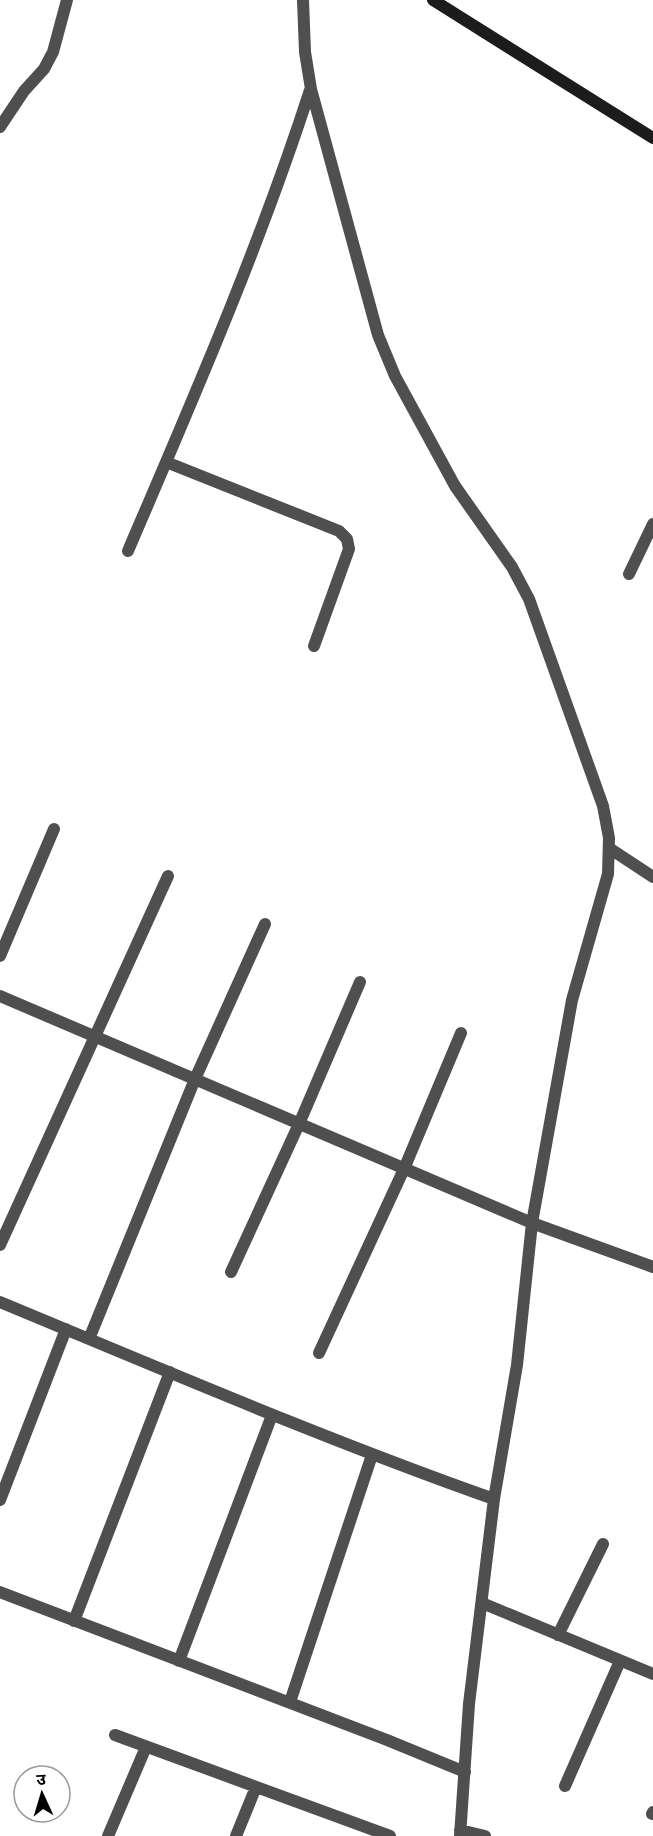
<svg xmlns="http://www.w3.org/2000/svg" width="653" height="1836" font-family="'Public Sans','Noto Sans Devanagari',sans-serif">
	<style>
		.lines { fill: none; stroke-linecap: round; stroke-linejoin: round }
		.lane { stroke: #4f4f4f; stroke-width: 12 }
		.street { stroke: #4f4f4f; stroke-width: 12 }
		.secondary { stroke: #1c1c1c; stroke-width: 12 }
	</style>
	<rect width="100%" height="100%" fill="#fff"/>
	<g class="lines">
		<path class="lane" d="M0,127L24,91L44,69L53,52L67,0"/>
		<path class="street" d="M303,0L305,52L311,89L378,335L395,376L455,486L512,567L529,599L603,806L609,838L608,874L572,1000L532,1223L517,1365L494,1499L469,1704L460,1836
			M166,462L339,531L347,539L349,549L314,646
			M128,551C193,399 259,248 310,90
			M629,574L653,524
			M609,848L653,877
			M0,956L54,829
			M0,996L532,1223L653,1267
			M0,1245L168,876
			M231,1272L299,1124L360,982
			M0,1302C164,1370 327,1440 494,1499
			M89,1339L195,1079L265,924
			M319,1353L404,1169L461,1033
			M0,1500L66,1329
			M0,1592L387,1740L465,1772
			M482,1603L653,1674
			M74,1621L170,1372
			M558,1635L603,1544
			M179,1661L272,1415
			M290,1702L372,1455
			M115,1735L390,1836
			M565,1786L620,1661
			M652,1814L653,1812
			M460,1830L485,1836
			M108,1836L146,1747
			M236,1836L256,1787"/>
		<path class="secondary" d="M433,0L653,138"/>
	</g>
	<g transform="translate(42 1794) rotate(356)"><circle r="28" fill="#ffffff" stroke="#999999" stroke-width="1.5"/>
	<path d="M0-4.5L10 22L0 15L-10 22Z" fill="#000000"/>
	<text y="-9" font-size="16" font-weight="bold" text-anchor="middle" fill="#000000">उ</text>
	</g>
</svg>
